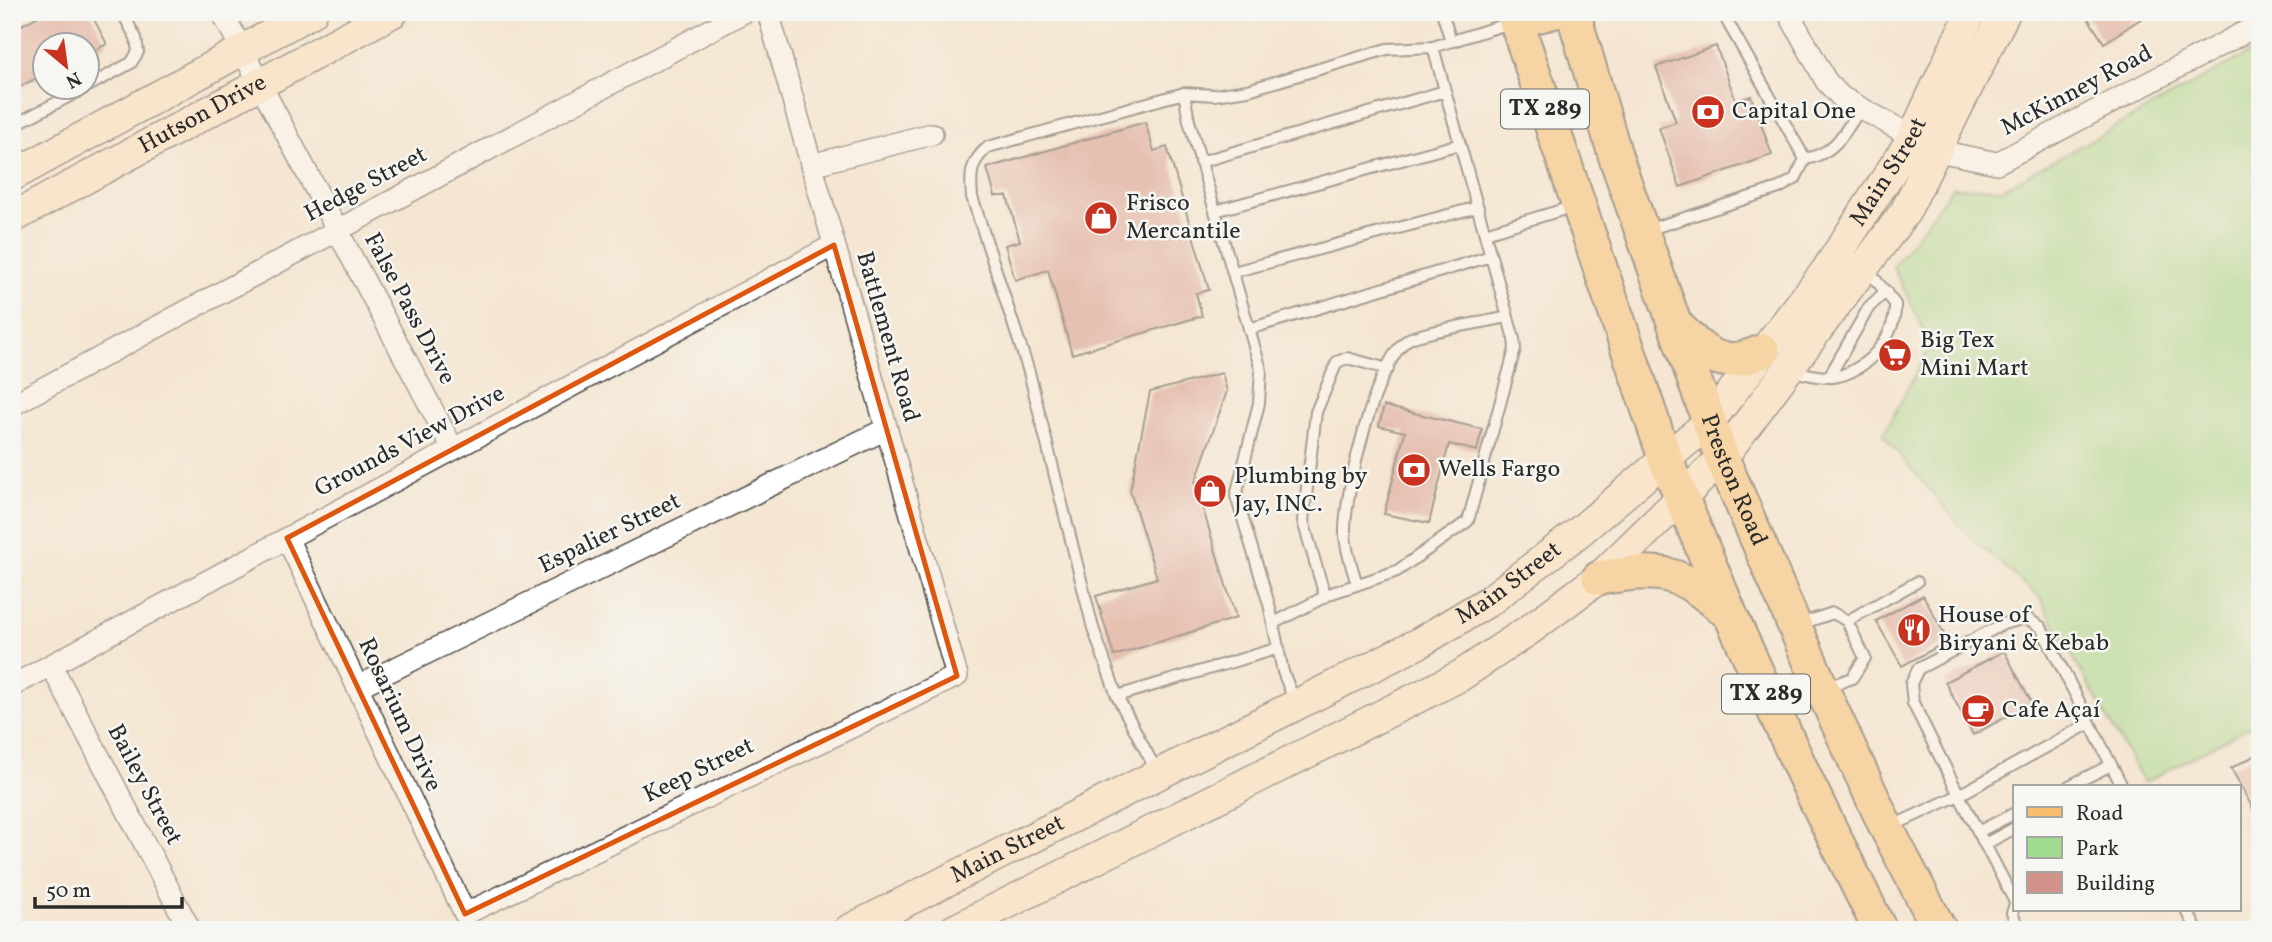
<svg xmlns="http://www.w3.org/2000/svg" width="2272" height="942" font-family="Vollkorn,serif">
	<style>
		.green { fill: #a0dc8f; stroke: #66845d; stroke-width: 2 }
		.building { fill: #d4938a }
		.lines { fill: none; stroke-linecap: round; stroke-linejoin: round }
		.lane-casing { stroke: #494744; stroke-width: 14 }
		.street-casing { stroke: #494744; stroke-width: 24 }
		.secondary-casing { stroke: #494744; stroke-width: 33 }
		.primary-casing { stroke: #494744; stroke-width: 37 }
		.lane { stroke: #fff; stroke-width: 10 }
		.street { stroke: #fff; stroke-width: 21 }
		.secondary { stroke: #fde5c5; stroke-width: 30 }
		.primary { stroke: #f9be6d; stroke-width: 33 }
		.marked { fill: none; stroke: #df570e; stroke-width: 5; stroke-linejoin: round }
		.labels { text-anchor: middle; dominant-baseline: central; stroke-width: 5; stroke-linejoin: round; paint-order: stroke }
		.shield { fill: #f6f6f2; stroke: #686867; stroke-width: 2 }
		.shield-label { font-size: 23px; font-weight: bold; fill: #2b2b2b }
		.street-label { font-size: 24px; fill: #2b2b2b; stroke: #f6f6f2 }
		.poi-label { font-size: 24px; fill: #2b2b2b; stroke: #f6f6f2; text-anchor: start }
	</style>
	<rect width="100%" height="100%" fill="#f6f6f2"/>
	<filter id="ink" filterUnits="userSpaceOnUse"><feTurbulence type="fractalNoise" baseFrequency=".0143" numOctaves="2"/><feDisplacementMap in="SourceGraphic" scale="14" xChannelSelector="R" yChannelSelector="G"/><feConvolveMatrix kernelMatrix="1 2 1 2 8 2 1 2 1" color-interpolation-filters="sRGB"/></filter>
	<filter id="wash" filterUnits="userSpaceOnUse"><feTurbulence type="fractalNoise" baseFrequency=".00686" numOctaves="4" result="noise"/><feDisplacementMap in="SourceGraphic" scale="28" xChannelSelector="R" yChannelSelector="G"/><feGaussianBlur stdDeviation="1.57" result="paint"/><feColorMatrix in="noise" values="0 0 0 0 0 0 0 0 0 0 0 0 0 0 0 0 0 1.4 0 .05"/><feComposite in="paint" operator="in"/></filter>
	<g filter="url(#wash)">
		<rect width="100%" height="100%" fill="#f4e6d2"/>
		<path class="green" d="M2260,47V721L2144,783L2039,597L1966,533L1883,435L1931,345L1893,267L1953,187L2002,189Z"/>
		<g id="blocks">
			<path class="building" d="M46,12H90L107,44L88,54V46H46V57L40,60L46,73L12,91V30Z
				M2084,12H2151L2104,43Z
				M1716,46L1736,101L1751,96L1772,155L1680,187L1659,128L1676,122L1656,67Z
				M1145,122L1154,151L1167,147L1209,290L1196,293L1202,316L1072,354L1048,270L1015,280L1005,245L1020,241L1007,196H995L987,168Z
				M1222,373L1227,391L1195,483L1236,618L1114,656L1096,596L1157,578L1130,491L1150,392Z
				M1384,406L1482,429L1477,451L1449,444L1429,523L1384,514L1405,432L1379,426Z
				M1923,595L1948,641L1902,666L1876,621Z
				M2004,651L2032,703L1973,735L1945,682Z
				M2260,753V822L2231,768Z"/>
		</g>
	</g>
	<g filter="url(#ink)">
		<use href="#blocks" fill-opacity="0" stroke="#494744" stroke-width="2"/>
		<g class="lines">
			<g class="lane-casing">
				<path id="lane" d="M1442,12L1451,41
					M1722,12L1805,159C1835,154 1845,132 1860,109
					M88,86L131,63L138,52L136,38L122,12
					M12,126L85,88
					M1200,162L1445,91
					M1215,211L1460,144
					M1647,230L1779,188L1795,179L1805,159
					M1485,233L1575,206
					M1233,272L1478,207
					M1249,329L1491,256
					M1792,371C1805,373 1819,378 1831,377C1864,375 1897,337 1895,304L1867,269
					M1829,377L1869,307L1886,291
					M1357,585C1353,569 1345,550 1345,533C1344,495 1376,358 1409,339C1424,331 1487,322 1508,317
					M1325,596L1303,521L1316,412L1337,362L1347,358L1388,369
					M1847,621L1917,582
					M1274,623L1332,593L1397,571L1468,521L1515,349L1514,339L1433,47
					M1797,625L1833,613L1847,621L1865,658L1852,678L1825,688
					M1117,696L1279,648
					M1295,702L1283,672L1269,604L1236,496L1259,403L1261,370L1189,121L1184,93L1214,95L1248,90L1387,49L1433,47L1513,22
					M2090,723L1959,795L1913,703L1911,684L1918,669L2003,624L2026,618L2041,627L2122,786
					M1158,774L1117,696L1093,628L1029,372L972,197C970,175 970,162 988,147L1184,93
					M2069,786L2111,765
					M1890,827L1959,795L2015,902
					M1978,832L2015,813
					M1985,844L2015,828
					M2015,904L2012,913L2019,930
					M2186,909L2197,930"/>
			</g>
			<g class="street-casing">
				<path id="street" d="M222,12L453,449
					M1788,12L1826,81L1841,97L1938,151L1997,163L2260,24
					M811,165L932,134
					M12,405L744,12
					M287,538L465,914L957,676L768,12
					M51,665L190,930
					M12,686L834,245
					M357,687L886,429"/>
			</g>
			<g class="secondary-casing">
				<g id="secondary">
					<path d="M12,176L312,12"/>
					<path id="s1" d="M12,218L393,12"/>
					<path id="s2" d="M849,930L1419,643L1489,601L1579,532L1708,423L1826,271L1912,139L1971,12"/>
					<path d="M954,930L1460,676L1529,630L1599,578L1722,458L1905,212L2005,12"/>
				</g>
			</g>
			<g class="primary-casing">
				<g id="primary">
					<path d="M1513,12L1665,458L1731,616L1807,782L1880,930"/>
					<path id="s3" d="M1573,12L1616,158L1722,458L1822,689L1887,829L1940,930"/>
					<path d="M1516,21L1552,12"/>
					<path d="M1676,325C1706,355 1720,371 1763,351"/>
					<path d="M1599,578C1663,568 1677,569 1727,612"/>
				</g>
			</g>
			<use href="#lane" class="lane"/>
			<use href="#street" class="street"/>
			<use href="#secondary" class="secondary"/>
			<use href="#primary" class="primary"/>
		</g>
	</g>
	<path d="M0 0H2272V942H0ZM834,245L957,676L465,914L287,538Z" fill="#f4e6d2" fill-opacity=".55" fill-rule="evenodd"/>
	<path class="marked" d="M834,245L957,676L465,914L287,538Z"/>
	<defs>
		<g id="bank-disc" transform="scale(1.75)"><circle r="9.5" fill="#c8321e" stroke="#f6f6f2"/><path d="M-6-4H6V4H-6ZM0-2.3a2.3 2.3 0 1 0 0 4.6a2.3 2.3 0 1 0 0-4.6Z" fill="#fff"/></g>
		<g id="shop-disc" transform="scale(1.75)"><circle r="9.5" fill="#c8321e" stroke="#f6f6f2"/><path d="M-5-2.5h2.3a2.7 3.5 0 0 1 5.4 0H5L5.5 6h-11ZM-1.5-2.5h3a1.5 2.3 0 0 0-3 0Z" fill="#fff"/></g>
		<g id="supermarket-disc" transform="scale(1.75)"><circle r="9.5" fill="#c8321e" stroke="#f6f6f2"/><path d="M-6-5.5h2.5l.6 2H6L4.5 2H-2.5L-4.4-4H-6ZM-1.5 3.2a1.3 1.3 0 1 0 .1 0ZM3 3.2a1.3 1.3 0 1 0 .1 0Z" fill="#fff"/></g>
		<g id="restaurant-disc" transform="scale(1.75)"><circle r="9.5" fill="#c8321e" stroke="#f6f6f2"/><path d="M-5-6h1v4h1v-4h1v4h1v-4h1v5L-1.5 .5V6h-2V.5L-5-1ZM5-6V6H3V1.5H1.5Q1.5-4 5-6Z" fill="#fff"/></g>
		<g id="cafe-disc" transform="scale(1.75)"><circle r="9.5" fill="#c8321e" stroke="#f6f6f2"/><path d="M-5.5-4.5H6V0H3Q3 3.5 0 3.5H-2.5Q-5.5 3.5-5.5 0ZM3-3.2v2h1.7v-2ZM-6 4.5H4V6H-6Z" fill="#fff"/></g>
	</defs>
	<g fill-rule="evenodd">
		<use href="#bank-disc" x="1708" y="112"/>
		<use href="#shop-disc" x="1101" y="218"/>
		<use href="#supermarket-disc" x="1895" y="355"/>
		<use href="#bank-disc" x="1414" y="470"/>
		<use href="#shop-disc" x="1210" y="491"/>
		<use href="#restaurant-disc" x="1914" y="630"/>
		<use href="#cafe-disc" x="1978" y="711"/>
	</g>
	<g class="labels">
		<g class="shield">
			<rect x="1501" y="89.5" width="88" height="39" rx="5"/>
			<rect x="1722" y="674.5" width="88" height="39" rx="5"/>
		</g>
		<g class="shield-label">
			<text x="1545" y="109">TX 289</text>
			<text x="1766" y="694">TX 289</text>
		</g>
		<g class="street-label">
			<text transform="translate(2077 91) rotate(-28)">McKinney Road</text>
			<text stroke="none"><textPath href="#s1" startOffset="217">Hutson Drive</textPath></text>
			<text stroke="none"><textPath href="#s2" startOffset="1312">Main Street</textPath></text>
			<text transform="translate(366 185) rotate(-28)">Hedge Street</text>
			<text transform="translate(409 309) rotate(62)">False Pass Drive</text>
			<text transform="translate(887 337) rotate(74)">Battlement Road</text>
			<text transform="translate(410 442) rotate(-28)">Grounds View Drive</text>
			<text stroke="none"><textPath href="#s3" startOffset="495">Preston Road</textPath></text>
			<text transform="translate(610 534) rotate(-26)">Espalier Street</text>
			<text stroke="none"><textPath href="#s2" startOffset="746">Main Street</textPath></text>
			<text transform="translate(399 715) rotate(65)">Rosarium Drive</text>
			<text transform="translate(699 771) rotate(-26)">Keep Street</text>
			<text transform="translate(144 785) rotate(62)">Bailey Street</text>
			<text stroke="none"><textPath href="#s2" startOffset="178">Main Street</textPath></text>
		</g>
		<g class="poi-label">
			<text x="1732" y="112">Capital One</text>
			<text x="1126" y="204">Frisco<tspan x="1126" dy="28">Mercantile</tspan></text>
			<text x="1920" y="341">Big Tex<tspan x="1920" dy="28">Mini Mart</tspan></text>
			<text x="1438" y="470">Wells Fargo</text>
			<text x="1234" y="477">Plumbing by<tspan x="1234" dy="28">Jay, INC.</tspan></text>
			<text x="1938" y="616">House of<tspan x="1938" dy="28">Biryani &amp; Kebab</tspan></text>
			<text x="2002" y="711">Cafe Açaí</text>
		</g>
	</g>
	<rect width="2272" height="942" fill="none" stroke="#f6f6f2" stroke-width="42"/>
	<rect x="2013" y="785" width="228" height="126" fill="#f6f6f2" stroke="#a5a5a2" stroke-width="2"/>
	<rect x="2027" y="807" width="35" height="10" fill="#f9be6d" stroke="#a5a5a2" stroke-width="2"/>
	<text x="2076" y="820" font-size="21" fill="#2b2b2b">Road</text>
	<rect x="2027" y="837" width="35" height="21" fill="#a0dc8f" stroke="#a5a5a2" stroke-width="2"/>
	<text x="2076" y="855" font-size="21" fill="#2b2b2b">Park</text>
	<rect x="2027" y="872" width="35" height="21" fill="#d4938a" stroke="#a5a5a2" stroke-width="2"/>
	<text x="2076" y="890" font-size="21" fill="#2b2b2b">Building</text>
	<g transform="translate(66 66) rotate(151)"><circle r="33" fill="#f6f6f2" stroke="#a5a5a2" stroke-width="2"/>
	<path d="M0-5L12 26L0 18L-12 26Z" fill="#c8321e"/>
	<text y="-10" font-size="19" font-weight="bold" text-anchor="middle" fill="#2b2b2b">N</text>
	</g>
	<path d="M35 897v10h147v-10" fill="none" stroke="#2b2b2b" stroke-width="3.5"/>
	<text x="46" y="897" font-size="21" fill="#2b2b2b" stroke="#f6f6f2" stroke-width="5" paint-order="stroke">50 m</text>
</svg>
